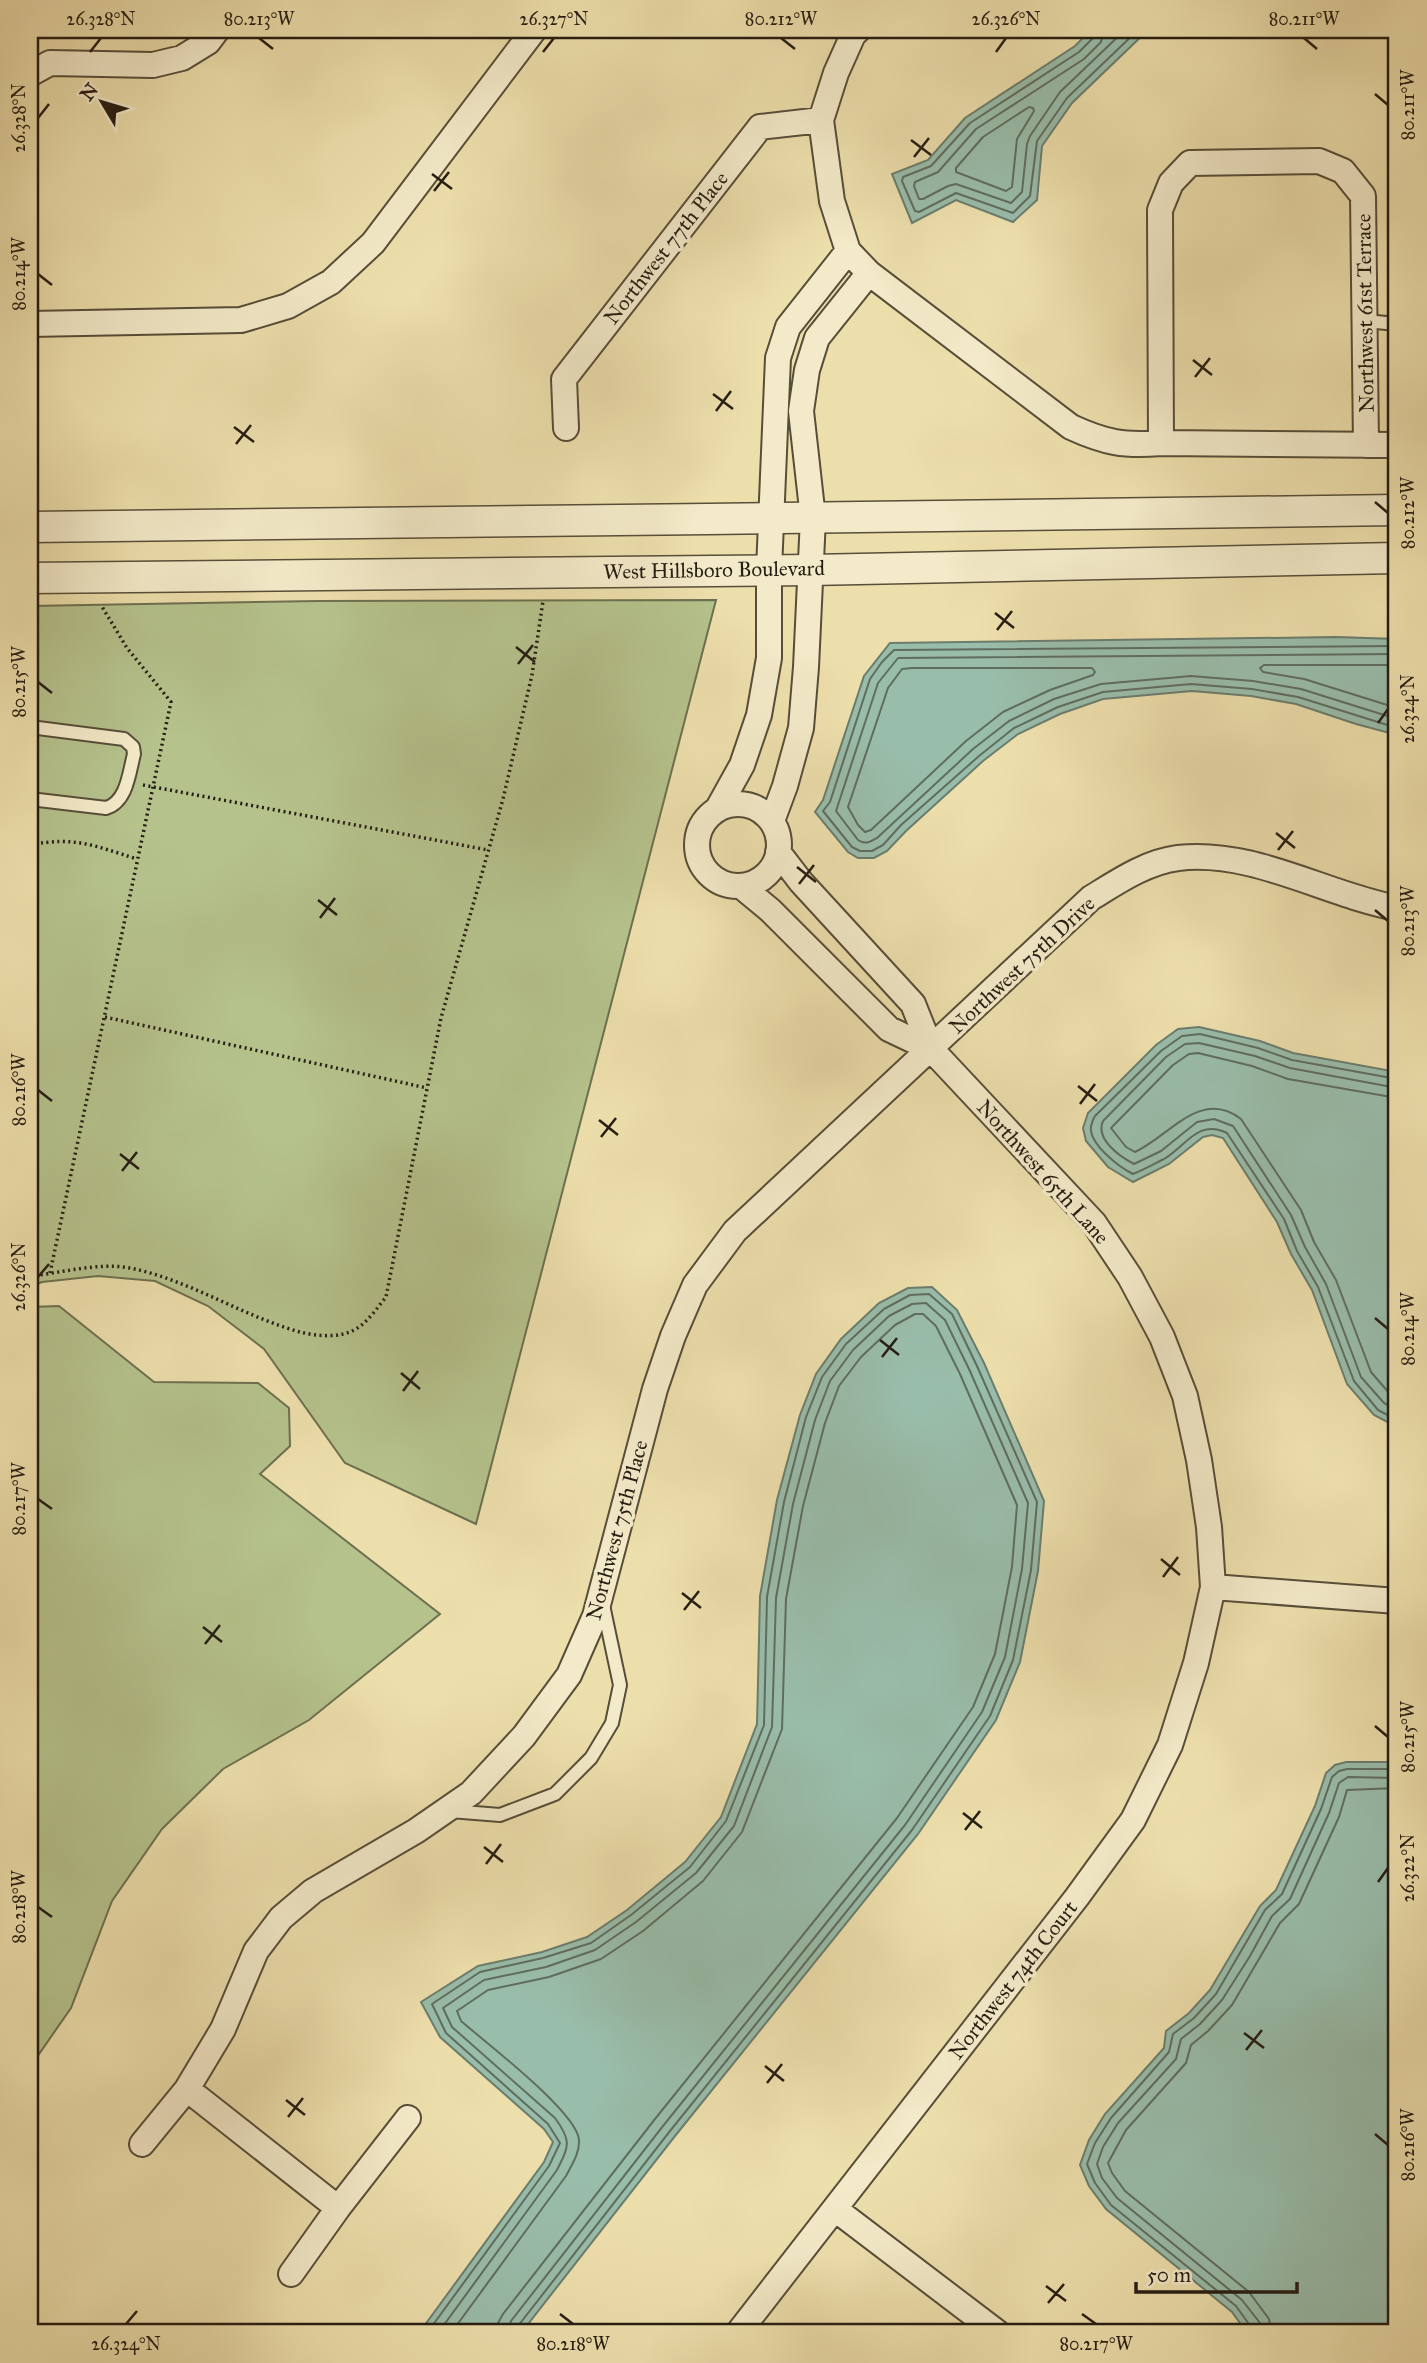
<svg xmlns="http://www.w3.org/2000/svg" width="1427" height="2363" font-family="'IM FELL Great Primer',serif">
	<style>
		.green { fill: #b5c28c; stroke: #6d7050; stroke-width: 2 }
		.water { fill: #99bdab; stroke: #6b7d6e; stroke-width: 2 }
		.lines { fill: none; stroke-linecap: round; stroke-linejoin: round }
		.shore { stroke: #5f6d5f; stroke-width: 2 }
		.service-casing { stroke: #574e39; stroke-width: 16 }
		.minor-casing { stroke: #574e39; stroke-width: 28 }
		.tertiary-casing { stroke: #574e39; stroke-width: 33 }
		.path { stroke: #251d13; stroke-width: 3.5; stroke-dasharray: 2 3.5; stroke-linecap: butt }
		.service { stroke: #f3eac9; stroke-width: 12 }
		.minor { stroke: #f3eac9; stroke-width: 24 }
		.tertiary { stroke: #f3eac9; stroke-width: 30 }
		.ticks { fill: none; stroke: #251d13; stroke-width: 2.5 }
		.labels { text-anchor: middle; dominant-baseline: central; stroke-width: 7; stroke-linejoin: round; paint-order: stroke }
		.street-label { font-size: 21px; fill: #251d13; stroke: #f3eac9 }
		.neatline { fill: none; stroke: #251d13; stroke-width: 2.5 }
		.ticks-label { font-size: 18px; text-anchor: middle; fill: #251d13 }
	</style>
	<rect width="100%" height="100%" fill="#eddfac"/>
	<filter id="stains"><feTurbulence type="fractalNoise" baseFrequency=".00286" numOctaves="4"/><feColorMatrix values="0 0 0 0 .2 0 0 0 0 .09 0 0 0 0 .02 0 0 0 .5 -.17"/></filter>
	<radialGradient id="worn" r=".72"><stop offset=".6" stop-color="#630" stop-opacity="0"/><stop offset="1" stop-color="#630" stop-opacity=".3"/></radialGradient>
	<path class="green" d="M716,600L476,1524L345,1463L264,1349L208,1306L155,1281L98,1276L42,1282L30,1287V606L318,601Z
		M59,1306L154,1382L258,1383L289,1408L290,1446L260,1474L440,1614L309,1720L223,1769L162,1829L112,1901L71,2008L30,2067V1307Z"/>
	<path class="water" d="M1091,30H1148L1072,103L1042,146L1037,200L1013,222L956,200L912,223L892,174L928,160L965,118L1075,46Z
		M1336,637L1397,639V735L1356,724L1296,704L1251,696L1192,691L1103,699L1060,714L1018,734L983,761L906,831L887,851L874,858H858L848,852L815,812L823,800L864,676L890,643Z
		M1199,1027L1260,1041L1293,1053L1397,1072V1427L1374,1415L1347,1384L1312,1290L1291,1254L1277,1222L1223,1138L1212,1135L1203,1137L1169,1164L1133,1182L1108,1167L1086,1141L1083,1128L1088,1113L1156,1045L1178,1029Z
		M932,1287L957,1310L984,1363L1044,1501L1038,1571L1020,1662L996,1720L918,1834L675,2136L521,2333H419L544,2162L553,2142L544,2129L440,2037L421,2002L478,1966L542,1952L587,1937L627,1910L685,1862L721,1817L757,1724L760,1596L777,1500L800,1415L816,1374L841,1339L879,1303L908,1288Z
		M1346,1762H1397V2303L1393,2333H1247L1232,2312L1106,2209L1089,2186L1080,2165L1089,2140L1105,2114L1164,2048L1166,2031L1189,2013L1210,1990L1260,1906L1276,1890L1315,1806L1326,1773L1335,1765Z"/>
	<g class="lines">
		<path class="shore" d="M1095,30L1094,37L1079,52L970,123L931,166L903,177L902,181L915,211L919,212L956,193L1013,213L1030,196L1037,141L1067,98L1138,30
			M1104,30L1101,42L1084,59L976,129L938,172L915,182L914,186L919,199H923L948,186L956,184L1011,203L1022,192L1027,144L1030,136L1060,92L1125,30
			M1029,107L1033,108L1034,111L1017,139L1012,187L1006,191L956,172V168L983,137Z
			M1397,646L894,650L882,662L870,679L830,802L823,811L852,847L860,851H872L883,845L901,825L979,756L1014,728L1058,707L1103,692L1191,684L1252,689L1298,697L1397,728
			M1397,654L898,658L878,683L836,811L858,840C865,845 870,842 877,838L973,749L1009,721L1054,699L1101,684L1191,676L1253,681L1301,689L1397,719
			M1397,665H1264L1260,668L1263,672L1304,679L1397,708
			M912,668H1092L1095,672L1093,675L1050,690L1003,712L966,741L871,830L865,832L858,825L848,807L888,688L902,669Z
			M1397,1079L1292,1060L1258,1048L1200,1034L1182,1036L1161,1051L1095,1116C1094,1117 1091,1125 1091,1127C1089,1144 1119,1167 1133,1174C1143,1170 1154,1164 1164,1159C1187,1145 1198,1119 1227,1133L1284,1219L1297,1251L1318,1287L1354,1381L1378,1410L1397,1420
			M1397,1088L1290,1068L1255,1056L1199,1043L1185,1044L1166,1057L1103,1121C1095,1139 1119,1156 1134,1164L1161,1151L1197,1122L1214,1119L1233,1126L1291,1215L1305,1247L1326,1284L1361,1377L1384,1403L1397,1410
			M1397,1098L1288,1079L1252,1066L1198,1053L1189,1054L1173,1065L1111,1128L1126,1147L1135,1152C1170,1136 1200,1088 1241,1119L1301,1210L1314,1242L1336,1280L1371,1372L1390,1394L1397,1398
			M427,2333L549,2166L560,2143L548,2124L446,2033L432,2004L480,1972L543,1958L591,1943L631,1915L690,1867L726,1821L764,1725L767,1597L784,1502L806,1417L822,1377L846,1344L884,1309L910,1295L929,1294L952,1314L977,1366L1037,1502L1031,1570L1013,1660L990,1716L912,1830L670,2131L518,2326L516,2333
			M438,2333L557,2170C569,2146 572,2141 555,2118L452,2027L443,2008L484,1980L546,1967L595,1950L636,1922L696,1873L734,1826L772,1727L776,1598L793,1504L815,1420L830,1381L853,1350L889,1316L912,1304L926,1303L945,1320L969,1369L1028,1503L1022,1569L1005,1657L982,1712L905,1825L663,2126L511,2321L507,2333
			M451,2333L566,2176C571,2166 580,2153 579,2140C577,2112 485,2042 461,2021L457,2011L488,1990L549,1977L601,1959L643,1931L703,1881L742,1832L782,1729L786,1599L803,1506L825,1423L839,1386L861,1357L895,1325L915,1314H923L936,1326L960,1374L1017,1505L1012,1567L995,1654L973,1707L897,1818L655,2119L503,2314L498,2323L497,2333
			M1253,2333L1251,2327L1236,2306L1111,2205L1095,2183L1087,2164L1095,2143L1111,2118L1169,2052L1173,2034L1194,2018L1216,1994L1265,1910L1282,1894L1321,1809L1332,1777L1339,1771L1347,1769H1397
			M1261,2333L1260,2323L1242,2300L1117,2198L1102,2178L1097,2164L1103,2147L1118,2123L1176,2059L1181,2039L1200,2024L1222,2000L1250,1956L1272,1916L1290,1899L1329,1813L1339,1783L1348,1777L1397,1778
			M1272,2333L1269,2319L1249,2292L1125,2191L1112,2173L1108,2163L1126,2130L1186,2063L1191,2045L1208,2031L1232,2005L1280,1923L1299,1904L1339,1817L1347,1790L1397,1788"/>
		<g class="service-casing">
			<path id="service" d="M1365,321L1397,324
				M30,727L124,739L133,747L134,754C129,773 127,802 106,808L30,799
				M450,1811L500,1815L555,1794L591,1758L612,1723L620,1685L603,1605"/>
		</g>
		<g class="minor-casing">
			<path id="minor" d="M858,30L853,35L836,73L821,120L832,201L848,251L869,273L1071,427C1106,443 1124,446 1161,443L1397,445
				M30,74L50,63L153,65L182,58L208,42L217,30
				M30,324L241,320L288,306L331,282L373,243L534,30
				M566,428L564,379L760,127L821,120
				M1161,443L1160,210L1171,183L1190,163L1319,161L1343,171L1363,196L1366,445
				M697 845a41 41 0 1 1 82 0a41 41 0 1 1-82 0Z
				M717,810L742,765L759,715L769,658V570L778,358L788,327L848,251
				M772,821L785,786L801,728L806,667L813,518L801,411L807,370L817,338L869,273
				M741,886L770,910L889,1029L931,1049
				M1213,1587L1397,1601
				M187,2089L338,2208
				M142,2144L187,2089L223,2029L256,1951L281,1918L313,1891L416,1831L471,1793L524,1736L569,1675L595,1616L655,1389L673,1336L695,1285L735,1231L1091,898C1117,882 1146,862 1178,858C1253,849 1326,895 1397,908
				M835,2209L998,2333
				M291,2274L338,2208L408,2118
				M738,2333L1077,1897L1133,1820L1170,1745L1196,1663L1213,1587L1209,1527L1199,1460L1185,1396L1162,1337L1130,1277L1094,1223L931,1049L913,1004L801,882L778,852"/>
		</g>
		<g class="tertiary-casing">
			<path id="tertiary" d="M30,527C486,524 941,514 1397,510
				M30,578L810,570L1397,558"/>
		</g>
		<path class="path" d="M143,785L488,850
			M30,845C75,836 95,846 137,859
			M105,1017L427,1088
			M50,1273L171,702L127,648L101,605
			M30,1276C62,1273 98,1262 130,1268C190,1280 242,1316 300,1332C316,1336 337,1338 352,1331C366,1325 377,1308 386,1297L441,1018L503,799L532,675L543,601"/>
		<use href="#service" class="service"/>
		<use href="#minor" class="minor"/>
		<use href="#tertiary" class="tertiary"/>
	</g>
	<path class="ticks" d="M259,38L273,49M781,38L795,49M1304,38L1317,49M90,52L101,38M543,52L554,38M996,52L1006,38M1375,94L1388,105M38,118L49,104M911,140L931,155M914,157L929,138M432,174L452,189M434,191L449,172M38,274L52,285M1193,360L1212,375M1195,377L1210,358M713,394L733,409M716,411L731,391M234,427L254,442M236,444L251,425M1375,502L1388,513M995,613L1014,628M997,630L1012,611M516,647L535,662M518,664L533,645M38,682L52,693M1378,723L1388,709M1276,833L1295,848M1278,850L1293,831M797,867L816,882M799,884L814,865M318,900L337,915M1375,910L1388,921M320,918L335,898M1078,1086L1097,1101M38,1090L52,1101M1080,1104L1095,1084M599,1120L618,1135M601,1137L616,1118M120,1154L139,1169M122,1171L137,1152M38,1277L49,1264M1375,1318L1388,1329M880,1340L899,1355M882,1357L897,1338M401,1373L420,1389M403,1391L418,1371M38,1499L52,1509M1161,1559L1180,1575M1163,1577L1178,1557M682,1593L701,1608M684,1610L699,1591M203,1627L222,1642M205,1644L220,1625M1375,1726L1388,1737M963,1813L982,1828M965,1830L980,1811M484,1847L503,1862M486,1864L501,1844M1378,1882L1388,1868M38,1907L52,1917M1244,2033L1264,2048M1246,2050L1262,2030M765,2066L784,2081M767,2083L782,2064M286,2100L305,2115M288,2117L303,2098M1375,2134L1388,2145M1046,2286L1066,2301M1048,2303L1064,2284M560,2314L573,2324M1082,2314L1096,2324M126,2324L137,2311"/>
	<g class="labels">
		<g class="street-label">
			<text transform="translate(666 248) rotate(-52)">Northwest 77th Place</text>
			<text transform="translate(1365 313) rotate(-91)">Northwest 61st Terrace</text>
			<text transform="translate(714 570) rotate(-1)">West Hillsboro Boulevard</text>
			<text transform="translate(1022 965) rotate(-43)">Northwest 75th Drive</text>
			<text transform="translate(1043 1172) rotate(48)">Northwest 65th Lane</text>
			<text transform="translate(617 1530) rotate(-75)">Northwest 75th Place</text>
			<text transform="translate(1013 1980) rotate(-52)">Northwest 74th Court</text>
		</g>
	</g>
	<rect width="1427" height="2363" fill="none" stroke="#eddfac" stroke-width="77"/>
	<g transform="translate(102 102) rotate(308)" stroke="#f3eac9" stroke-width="5" paint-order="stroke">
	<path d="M0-5L12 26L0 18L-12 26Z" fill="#251d13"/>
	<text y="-10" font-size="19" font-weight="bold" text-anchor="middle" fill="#251d13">N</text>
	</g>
	<path d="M1136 2282v10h161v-10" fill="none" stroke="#251d13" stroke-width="3.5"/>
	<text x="1147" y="2282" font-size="21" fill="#251d13" stroke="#f3eac9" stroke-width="5" paint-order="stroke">50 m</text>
	<rect x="38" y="38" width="1350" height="2286" class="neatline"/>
	<g class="ticks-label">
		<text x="101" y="25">26.328°N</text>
		<text x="259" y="25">80.213°W</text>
		<text x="554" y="25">26.327°N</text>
		<text x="781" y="25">80.212°W</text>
		<text x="1006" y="25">26.326°N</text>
		<text x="1304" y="25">80.211°W</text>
		<text transform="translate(1408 105) rotate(-90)" y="6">80.211°W</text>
		<text transform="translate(19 118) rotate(-90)" y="6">26.328°N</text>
		<text transform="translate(19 274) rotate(-90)" y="6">80.214°W</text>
		<text transform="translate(1408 513) rotate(-90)" y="6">80.212°W</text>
		<text transform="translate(19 682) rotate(-90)" y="6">80.215°W</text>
		<text transform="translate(1408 709) rotate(-90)" y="6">26.324°N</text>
		<text transform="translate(1408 921) rotate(-90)" y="6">80.213°W</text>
		<text transform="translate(19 1090) rotate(-90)" y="6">80.216°W</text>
		<text transform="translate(19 1277) rotate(-90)" y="6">26.326°N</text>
		<text transform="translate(1408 1329) rotate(-90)" y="6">80.214°W</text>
		<text transform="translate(19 1499) rotate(-90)" y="6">80.217°W</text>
		<text transform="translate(1408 1737) rotate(-90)" y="6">80.215°W</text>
		<text transform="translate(1408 1868) rotate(-90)" y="6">26.322°N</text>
		<text transform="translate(19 1907) rotate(-90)" y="6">80.218°W</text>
		<text transform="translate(1408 2145) rotate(-90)" y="6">80.216°W</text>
		<text x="126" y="2350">26.324°N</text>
		<text x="573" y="2350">80.218°W</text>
		<text x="1096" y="2350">80.217°W</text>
	</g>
	<rect width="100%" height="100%" filter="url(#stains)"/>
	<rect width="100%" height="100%" fill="url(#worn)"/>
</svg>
